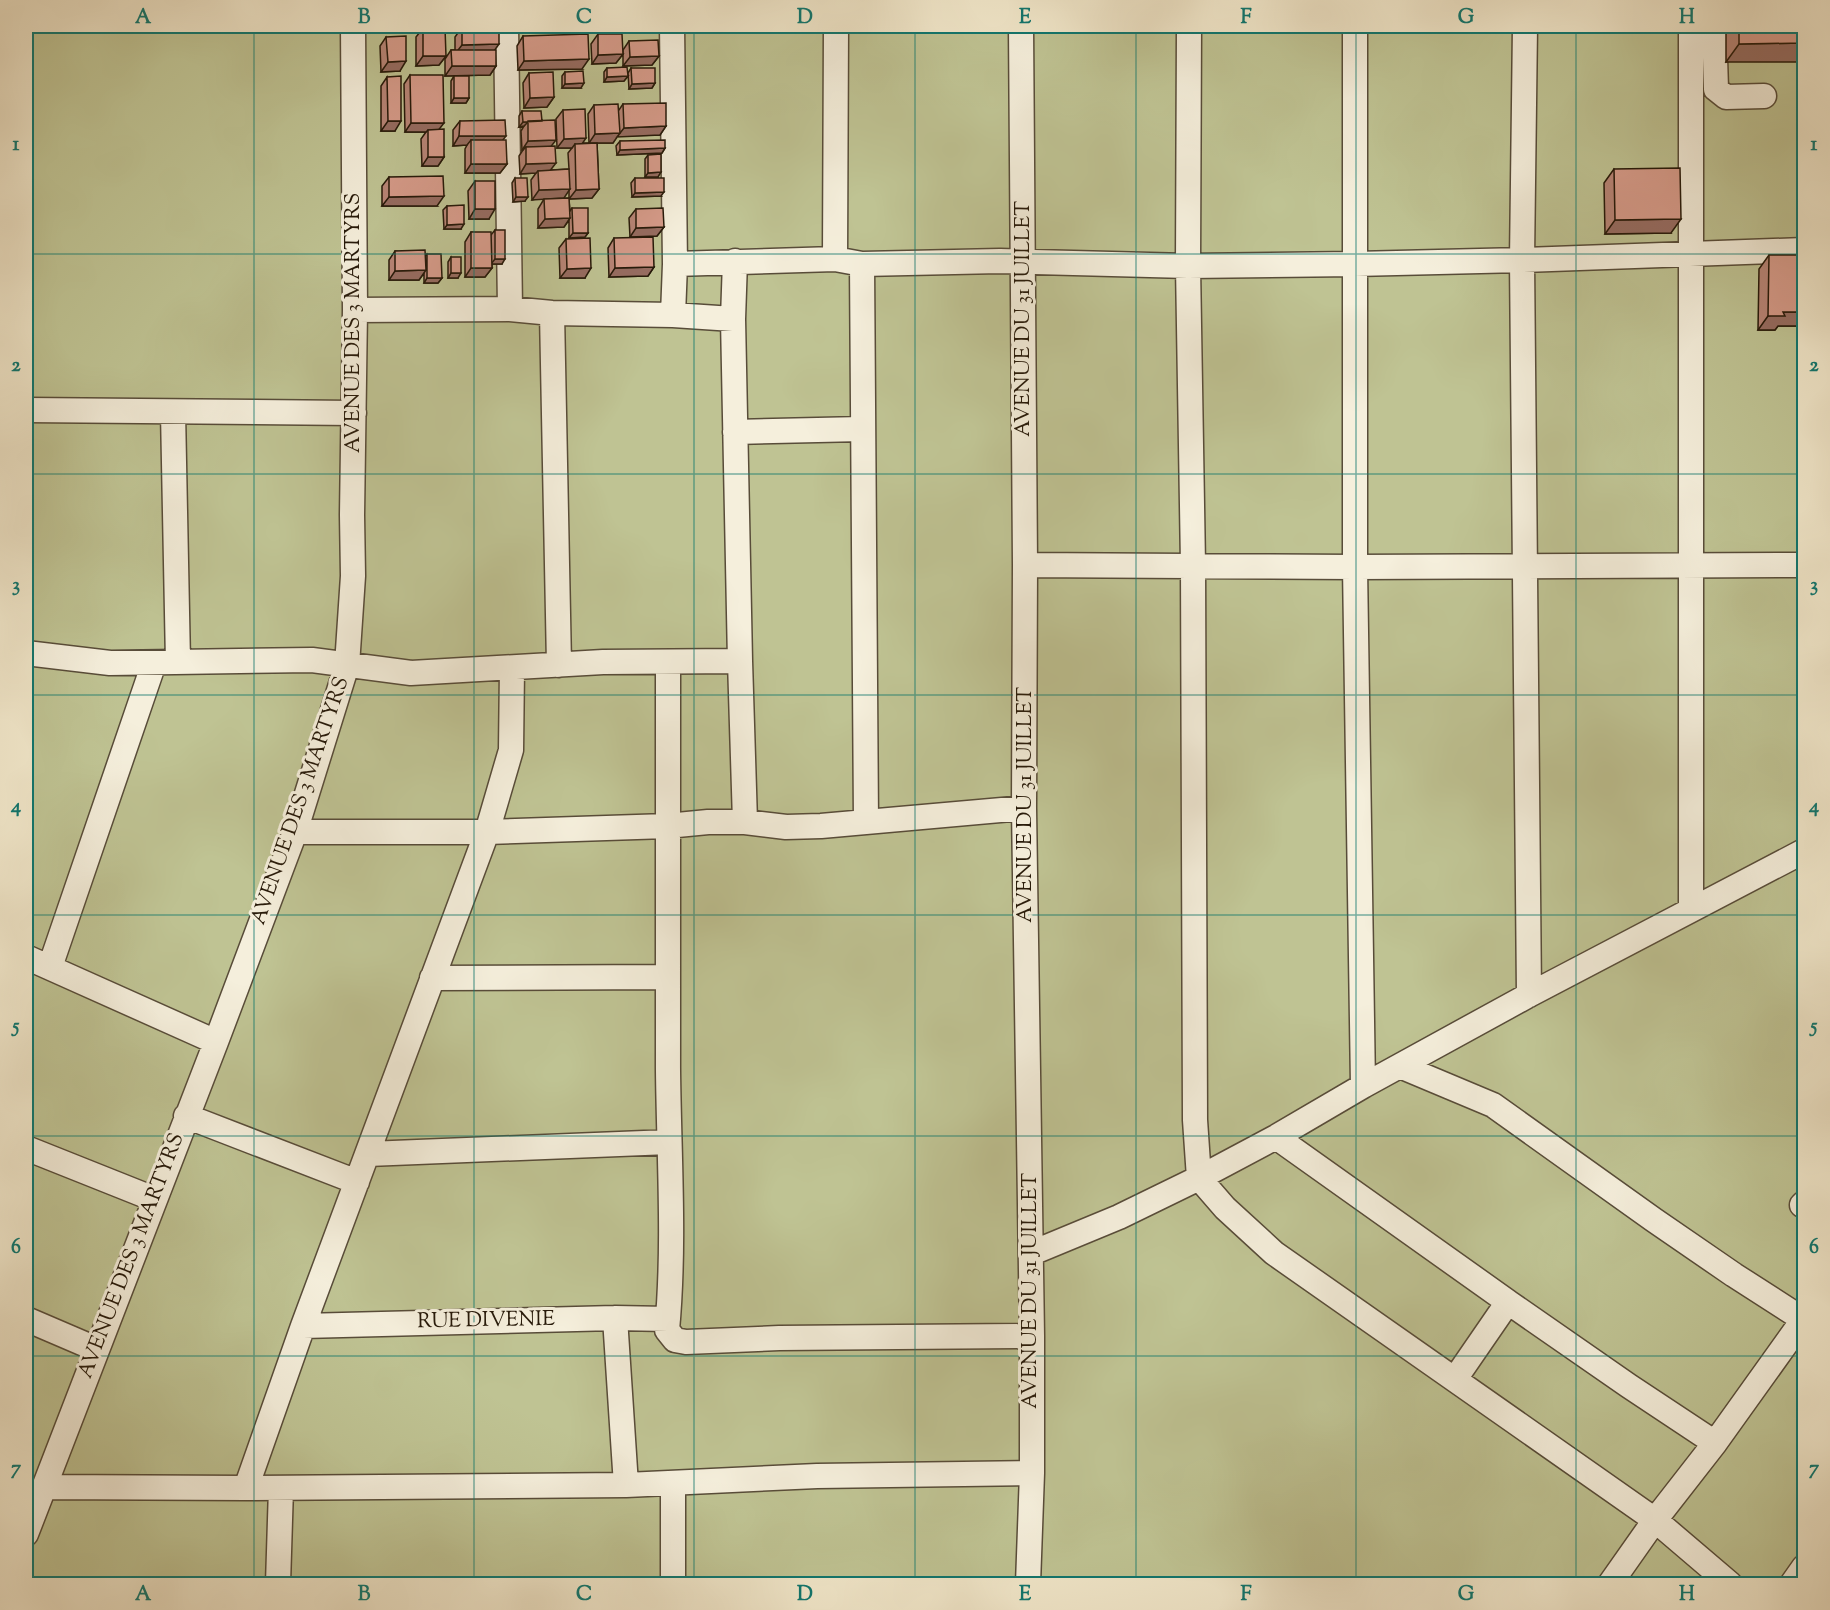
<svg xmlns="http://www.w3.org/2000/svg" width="1830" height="1610" font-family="'Sorts Mill Goudy',serif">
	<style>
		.green { fill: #bfc393; stroke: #726e4e; stroke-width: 1.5 }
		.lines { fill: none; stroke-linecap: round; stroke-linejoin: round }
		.minor-casing { stroke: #584c39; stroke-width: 27 }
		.minor { stroke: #f5efdc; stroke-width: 24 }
		.wall { fill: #b88577; stroke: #261909; stroke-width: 1.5 }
		.shaded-wall { fill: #966c61; stroke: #261909; stroke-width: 1.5 }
		.building { fill: #d69b8a; stroke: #261909; stroke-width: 1.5 }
		.grid { fill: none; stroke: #0f766e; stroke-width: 1.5; stroke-opacity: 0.55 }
		.labels { text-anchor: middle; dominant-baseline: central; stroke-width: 6; stroke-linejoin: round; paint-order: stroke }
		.street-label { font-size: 21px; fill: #261909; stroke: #f5efdc }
		.neatline { fill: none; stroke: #0f766e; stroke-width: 2 }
		.grid-label { font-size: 20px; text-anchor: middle; font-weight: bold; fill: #0f766e }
	</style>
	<rect width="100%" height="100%" fill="#f0e6c9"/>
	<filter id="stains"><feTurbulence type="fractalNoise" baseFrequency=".00333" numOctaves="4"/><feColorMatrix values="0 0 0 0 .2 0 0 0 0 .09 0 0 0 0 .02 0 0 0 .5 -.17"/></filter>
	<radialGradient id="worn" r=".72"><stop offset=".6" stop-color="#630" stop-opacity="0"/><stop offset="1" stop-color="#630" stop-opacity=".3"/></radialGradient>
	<path class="green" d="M26,26H1804V1584H26Z"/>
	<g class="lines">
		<g class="minor-casing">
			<path id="minor" d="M506,26L510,309
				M672,26L675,264L673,315
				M1021,26L1025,565L1024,808L1032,1336V1473L1028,1584
				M1189,26L1188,266L1193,565L1195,1120L1199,1178L1225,1208L1274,1253L1655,1520L1730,1584
				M1355,26V567L1363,1086
				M1525,26L1522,260L1529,995
				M1691,26V909
				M1714,26L1716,89L1726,97L1764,96
				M835,259L836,26
				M735,261L733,319L740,661L745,822
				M675,264L835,259L862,264L1000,261L1188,266L1355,264L1522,260L1804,250
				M862,264L866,822
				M355,310L510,309L552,313L673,315L733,319
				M552,313L559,665
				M26,410L354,413
				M173,412L178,662
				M735,432L862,429
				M1025,565L1355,567L1804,565
				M26,653L110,663L312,660L411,673L603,662L740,661
				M668,662C667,799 667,935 668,1071C669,1157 675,1244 667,1330L675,1340L686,1342L779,1338L1032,1336
				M295,832H487L667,826L708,822H745L786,827L821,826L1024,808
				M26,957L216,1042
				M50,967L154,663
				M432,978L667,977
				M1400,1066L1493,1105L1654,1220L1734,1275L1804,1320
				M186,1116L357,1182
				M1276,1137L1508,1302L1455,1379
				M26,1148L154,1199
				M368,1154L669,1142
				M1802,1205L1804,1203
				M1032,1253L1119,1217L1199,1178L1276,1137L1363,1086L1529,995L1804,851
				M1508,1302L1629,1386L1715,1443
				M615,1318L626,1485
				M26,1319L96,1349
				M303,1326L615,1318L668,1319
				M673,1483V1584
				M44,1487L246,1488L626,1485L817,1476L1032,1473
				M246,1488L303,1326L487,832L511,750L512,668
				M26,1534L216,1042L295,832L347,665L353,576L352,515L355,310L353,26
				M278,1584L281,1488
				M1610,1584L1655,1520L1715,1443L1803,1320
				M1792,1584L1804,1567"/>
		</g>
		<use href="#minor" class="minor"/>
	</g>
	<path class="wall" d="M380,26H427L425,28L446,56L439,65L416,66V37L420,32H380Z
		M484,26H504L501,29H499L495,50L496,66L490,75L445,76V59L451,50H455V37L462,27H484Z
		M1727,26H1804L1726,62V27Z
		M598,34L623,54L616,63L592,64L591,44Z
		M523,36L582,69L518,70L517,46Z
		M386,37L400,71L381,72L380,46Z
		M629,41L659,56L652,65L623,66V50Z
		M607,68L628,76L624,81L604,82V72Z
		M631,68L655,83L652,88L629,89L628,73Z
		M565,72L581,88H562V76Z
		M529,73L554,97L547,107L524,108L523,83Z
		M410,75L439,129L444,157L438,166H422L421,139L426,132H405L404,84Z
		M454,76L469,98L466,103H451V81Z
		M387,77L395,131H381V86Z
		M623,104L666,126L660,135L617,136L613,143H597L599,189L592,198L569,199L570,211L572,208L588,233L585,237L569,238V220L564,227L538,228V209L544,199L569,198V190L532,200L531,180L536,173L520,174L519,156L523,150H522L521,131L524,126L519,127V116L522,111L542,121L551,146V170L569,169L568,153L572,148H557L556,119L563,110L583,143H589L588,114L594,105L619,110Z
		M460,121L503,140L507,164L500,173H465V149L467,145L453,146V130Z
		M620,141L665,148L662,153L617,155L616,146Z
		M648,155L658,177H645V159Z
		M1614,169L1671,233L1605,234L1604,183Z
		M389,177L437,206H382V186Z
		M515,178L525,201L513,202L512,183Z
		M635,178L661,196L632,197L631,183Z
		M475,181L489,219H469L468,191Z
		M447,206L461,229H444L443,210Z
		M636,209L664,227L657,236L630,237L629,218Z
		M495,230L502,264H492V268L485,277H465V242L471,232L491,235Z
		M614,238L654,267L648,276L609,277L608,248Z
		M566,239L585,278H560L559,248Z
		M395,251L425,257L427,254L442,278L438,283H424V273L419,280H389V260Z
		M1769,255H1804V326H1778L1775,330H1758L1759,269Z
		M451,257L458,278H448V262Z"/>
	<path class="shaded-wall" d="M385,26H427L423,31V28L420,32H380Z
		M486,26H504L501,29H484Z
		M535,26H568L566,29L532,30Z
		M1804,43V62H1726L1739,44Z
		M499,44L492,54H455L462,45Z
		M623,54L616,63L592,64L598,55Z
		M423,56H446L439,65L416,66Z
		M659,56L652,65L623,66L630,57Z
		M589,59L582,69L518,70L524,61Z
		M406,61L400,71L381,72L388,62Z
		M452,66H496L490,75L445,76Z
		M628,76L624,81L604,82L607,77Z
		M584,83L581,88H562L565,84Z
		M655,83L652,88L629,89L632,84Z
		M554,97L547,107L524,108L530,98Z
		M454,98H469L466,103H451Z
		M388,121H401L395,131H381Z
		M523,122H528L524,126L519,127Z
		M411,123H444L437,132L428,130L426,132H405Z
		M666,126L660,135L617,137L624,128Z
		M620,133L613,143H589L595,134Z
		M459,136H506L499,145L471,140L467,145L453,146Z
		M586,138L580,147L575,144L572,148H557L564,139Z
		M556,140L549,149L526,147L523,150H522L528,141Z
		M665,148L662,153L617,155L620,150Z
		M428,157H444L438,166H422Z
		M556,163L549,172L538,171L536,173L520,174L526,164Z
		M471,164H507L500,173H465Z
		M661,172L658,177H645L648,173Z
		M570,189L564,198L532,200L539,190Z
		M599,189L592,198L569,199L576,190Z
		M664,192L661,196L632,197L635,193Z
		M444,196L437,206H382L389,197Z
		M516,197H528L525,201L513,202Z
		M475,209H495L489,219H469Z
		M570,218L564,227L538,228L545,219Z
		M1681,219L1671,233L1605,234L1615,220Z
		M464,224L461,229H444L447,225Z
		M664,227L657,236L630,237L636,228Z
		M573,233H588L585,237L569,238Z
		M495,259H505L502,264H491Z
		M654,267L648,276L609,277L615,268Z
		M471,268H492L485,277H465Z
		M591,268L585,278H560L567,269Z
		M426,270L419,280H389L395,271Z
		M451,273H461L458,278H448Z
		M427,278H442L438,283H424Z
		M1783,312H1804V326H1778L1775,330H1758L1768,316Z"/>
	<path class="building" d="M1739,26H1804V43L1739,44Z
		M462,27H499V44L462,45Z
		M423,28H445L446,56H423Z
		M588,34L589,59L524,61L523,36Z
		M598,34H622L623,54L598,55Z
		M406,36V61L388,62L386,37Z
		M658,40L659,56L630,57L629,41Z
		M451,50H496V66H452Z
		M627,67L628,76L607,77V68Z
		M631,68H655V83L632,84Z
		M583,71L584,83L565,84V72Z
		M553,72L554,97L530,98L529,73Z
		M410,75H443L444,123H411Z
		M401,76V121H388L387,77Z
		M454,76H469V98H454Z
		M666,103V126L624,128L623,104Z
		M618,104L620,133L595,134L594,105Z
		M585,109L586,138L564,139L563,110Z
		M522,111H541L542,121L523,122Z
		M505,120L506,136H459L460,121Z
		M555,120L556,140L528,141V121Z
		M444,129V157H428V130Z
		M471,140H506L507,164H471Z
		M665,140V148L620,150V141Z
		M597,143L599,189L576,190L575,144Z
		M555,146L556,163L526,164V147Z
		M661,154V172L648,173V155Z
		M1680,168L1681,219L1615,220L1614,169Z
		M569,169L570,189L539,190L538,171Z
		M443,176L444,196L389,197V177Z
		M515,178H527L528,197H516Z
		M635,178H664V192L635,193Z
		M475,181H495V209H475Z
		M569,198L570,218L545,219L544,199Z
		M464,205V224L447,225V206Z
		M572,208H588V233H573Z
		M663,208L664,227L636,228V209Z
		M495,230H505V259H495Z
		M471,232H491L492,268H471Z
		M653,237L654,267L615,268L614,238Z
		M590,238L591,268L567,269L566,239Z
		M425,250L426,270L395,271V251Z
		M427,254H441L442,278H427Z
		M1769,255H1804V312H1783L1785,316H1768Z
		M451,257H461V273H451Z"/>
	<path class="grid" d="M254,26V1584M474,26V1584M694,26V1584M915,26V1584M1136,26V1584M1356,26V1584M1576,26V1584M26,254H1804M26,474H1804M26,695H1804M26,915H1804M26,1136H1804M26,1356H1804"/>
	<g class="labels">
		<g class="street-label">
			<text transform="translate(1024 319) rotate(-90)">AVENUE DU 31 JUILLET</text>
			<text transform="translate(354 323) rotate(-90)">AVENUE DES 3 MARTYRS</text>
			<text transform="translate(301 801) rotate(-71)">AVENUE DES 3 MARTYRS</text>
			<text transform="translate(1026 805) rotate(-90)">AVENUE DU 31 JUILLET</text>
			<text transform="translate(132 1256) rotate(-69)">AVENUE DES 3 MARTYRS</text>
			<text transform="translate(1031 1291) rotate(-90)">AVENUE DU 31 JUILLET</text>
			<text transform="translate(486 1321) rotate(-1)">RUE DIVENIE</text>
		</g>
	</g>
	<rect width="1830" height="1610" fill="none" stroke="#f0e6c9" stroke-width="66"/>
	<rect x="33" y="33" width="1764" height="1544" class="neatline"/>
	<g class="grid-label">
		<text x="143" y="23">A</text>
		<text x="364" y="23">B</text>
		<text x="584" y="23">C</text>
		<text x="805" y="23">D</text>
		<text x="1025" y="23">E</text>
		<text x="1246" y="23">F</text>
		<text x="1466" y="23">G</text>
		<text x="1687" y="23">H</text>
		<text x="16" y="150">1</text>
		<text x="1814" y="150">1</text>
		<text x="16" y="371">2</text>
		<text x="1814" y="371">2</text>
		<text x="16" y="591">3</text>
		<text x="1814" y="591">3</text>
		<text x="16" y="812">4</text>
		<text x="1814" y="812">4</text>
		<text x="16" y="1032">5</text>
		<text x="1814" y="1032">5</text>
		<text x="16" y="1253">6</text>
		<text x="1814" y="1253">6</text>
		<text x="16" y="1474">7</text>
		<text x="1814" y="1474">7</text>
		<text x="143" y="1600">A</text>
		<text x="364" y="1600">B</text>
		<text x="584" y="1600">C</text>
		<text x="805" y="1600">D</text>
		<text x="1025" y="1600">E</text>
		<text x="1246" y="1600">F</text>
		<text x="1466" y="1600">G</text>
		<text x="1687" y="1600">H</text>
	</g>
	<rect width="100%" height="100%" filter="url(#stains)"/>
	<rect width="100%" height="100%" fill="url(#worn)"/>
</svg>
